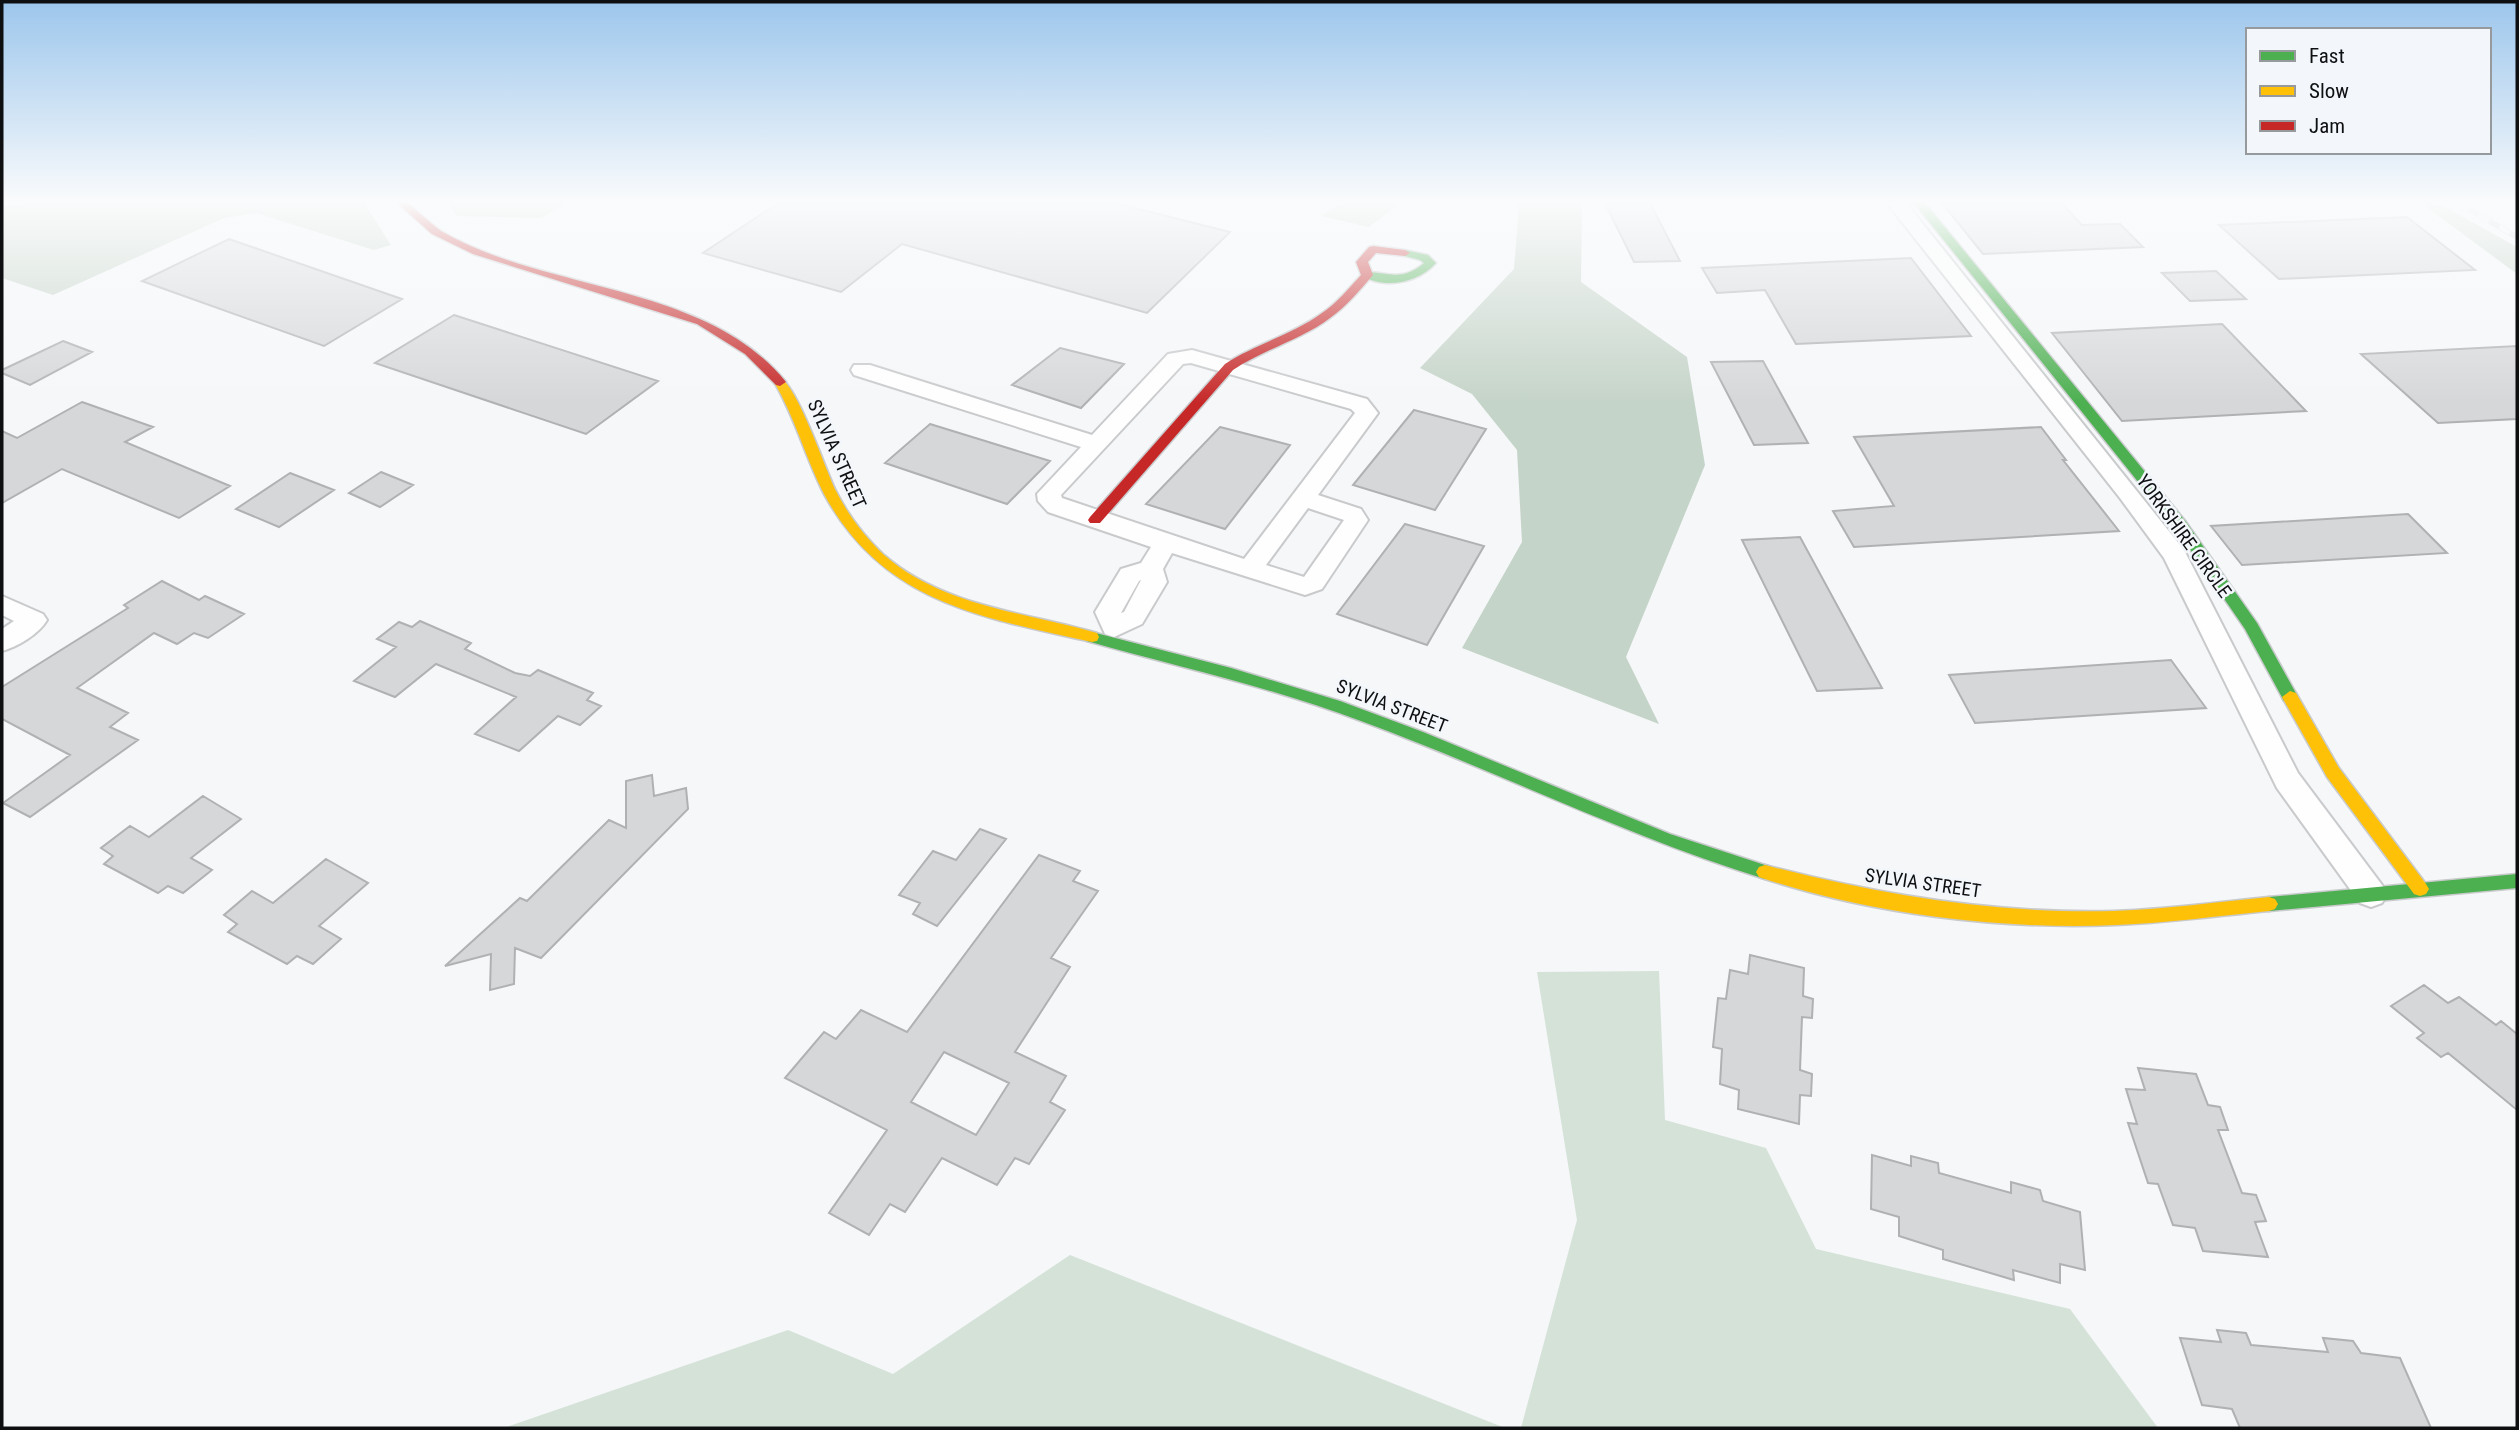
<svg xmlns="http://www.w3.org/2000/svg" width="2519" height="1430" font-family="'Roboto Condensed',sans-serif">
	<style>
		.green { fill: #d5e2d8 }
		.forest { fill: #c5d4c8 }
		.building { fill: #d6d7d9; stroke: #afb1b2; stroke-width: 2; fill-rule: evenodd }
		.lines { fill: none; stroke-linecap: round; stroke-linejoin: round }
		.street-casing { stroke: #c9cacc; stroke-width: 4 }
		.fast-casing { stroke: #c9cacc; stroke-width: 3 }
		.slow-casing { stroke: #c9cacc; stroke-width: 3 }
		.jam-casing { stroke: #c9cacc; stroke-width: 3 }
		.street { fill: #fefefe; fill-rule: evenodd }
		.fast { fill: #4caf50; fill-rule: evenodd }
		.slow { fill: #ffc107; fill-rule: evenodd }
		.jam { fill: #c62828; fill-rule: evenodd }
		.rail-casing { stroke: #d2d2d3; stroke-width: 6 }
		.rail { stroke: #f3f7fb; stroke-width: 4.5; stroke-dasharray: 12; stroke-linecap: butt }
		.labels { text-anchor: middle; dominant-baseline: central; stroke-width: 5; stroke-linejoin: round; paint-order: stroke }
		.street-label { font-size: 19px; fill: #0e0f11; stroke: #f3f7fb }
	</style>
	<rect width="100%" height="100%" fill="#f5f7f9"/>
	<path class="green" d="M1659,971L1665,1120L1766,1148L1816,1249L2070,1309L2158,1428H1521L1577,1220L1537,972Z
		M1070,1255L1505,1428H504L788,1330L893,1374Z"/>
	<path class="forest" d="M22,203H364L391,245L374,250L256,213L224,218L53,295L2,278V207Z
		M447,203H567L541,218L457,216Z
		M1341,203H1400L1369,227L1321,216Z
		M1516,203H1582L1581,282L1687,357L1705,465L1626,657L1659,724L1462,648L1522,542L1517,450L1472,394L1420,368L1514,269L1519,205Z
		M2421,203H2438L2517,247V274Z"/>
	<path class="building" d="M778,203H1115L1230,232L1147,313L902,244L841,292L703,253Z
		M1605,203H1650L1680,261L1634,262Z
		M1942,203H2061L2082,225L2120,224L2143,247L1983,254Z
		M2407,217L2475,270L2279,279L2219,225Z
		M229,239L402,299L324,346L142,281Z
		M1911,258L1971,336L1796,344L1765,290L1717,293L1702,268Z
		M2216,271L2246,299L2190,301L2162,273Z
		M454,315L658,381L586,434L375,363Z
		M2222,324L2306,411L2122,421L2052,333Z
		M63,341L92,352L30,385L2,373V370Z
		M2517,346V419L2438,423L2361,354Z
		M1060,348L1124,364L1081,408L1012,385Z
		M1763,361L1808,443L1754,445L1711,362Z
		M82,402L153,427L125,442L230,486L179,518L62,469L2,503V431L17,438Z
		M1414,410L1486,429L1435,510L1353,485Z
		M930,424L1050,461L1007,504L885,463Z
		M1220,427L1290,445L1225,529L1146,504Z
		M2041,427L2066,460H2063L2119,531L1854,547L1833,511L1894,506L1854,437Z
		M381,472L413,485L380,507L349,493Z
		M290,473L334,490L279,527L236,509Z
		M2408,514L2447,553L2242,565L2211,526Z
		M1405,524L1484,546L1427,645L1337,614Z
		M1800,537L1882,688L1817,691L1742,540Z
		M162,581L199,600L205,596L244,614L208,638L194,633L177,644L154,633L77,688L128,713L110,727L138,740L30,817L3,803L70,755L2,719V687L128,608L124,605Z
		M420,621L471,643L465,649L515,673L530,676L538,670L593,693L587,700L601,706L580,725L558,716L519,751L475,734L516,697L436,664L395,697L354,681L396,647L377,639L399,622L412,627Z
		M2171,660L2206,708L1975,723L1949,675Z
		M652,775L654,796L686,788L688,809L541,958L515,948L514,984L490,990L491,954L445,966L520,898L527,901L609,820L626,828V781Z
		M203,796L241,819L191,858L212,870L183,893L168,886L158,893L104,864L113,856L101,848L130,826L149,837Z
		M980,829L1006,839L937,926L913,914L920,903L899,895L933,851L956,860Z
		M1039,855L1080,871L1073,881L1098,891L1051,958L1070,967L1015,1052L1066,1076L1050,1102L1065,1110L1029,1164L1015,1158L997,1185L942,1158L905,1212L890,1204L869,1235L829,1213L887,1130L785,1078L824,1032L836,1039L861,1010L907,1032ZM944,1052L1009,1083L976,1135L911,1102Z
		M326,859L368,883L319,926L341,939L313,964L297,956L287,964L228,932L237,924L224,915L252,891L273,903Z
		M1750,955L1804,968L1803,996L1813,999L1812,1018L1802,1017L1800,1070L1812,1074L1811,1096L1800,1095L1799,1124L1738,1109L1739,1090L1720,1084L1722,1049L1713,1047L1718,998L1726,999L1730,970L1748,974Z
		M2424,985L2448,1003L2459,997L2496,1025L2501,1021L2517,1034V1110L2448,1053L2441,1057L2417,1038L2424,1033L2391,1006Z
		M2138,1068L2196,1074L2208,1105L2220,1107L2228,1130H2218L2242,1193L2256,1195L2266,1221L2255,1222L2268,1257L2203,1251L2195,1228L2173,1225L2158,1184L2148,1183L2128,1123L2137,1124L2126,1089L2145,1090Z
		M1872,1155L1911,1166V1156L1938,1163L1939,1173L2011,1193V1182L2040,1190L2043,1201L2080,1212L2085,1270L2060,1264V1283L2013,1270L2014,1280L1943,1259V1250L1899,1236V1217L1871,1209Z
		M2217,1330L2246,1333L2251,1345L2328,1352L2323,1338L2353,1341L2361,1353L2400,1358L2431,1428H2240L2232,1409L2202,1405L2180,1338L2221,1342Z"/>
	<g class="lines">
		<g class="street-casing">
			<path id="street" d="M1887,203H1906L2184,550L2298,773L2382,885L2387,894L2382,903L2371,907L2360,903L2277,788L2164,558L2120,498Z
				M1192,350L1367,399L1378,413L1318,495L1361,509L1368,520L1322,589L1305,595L1172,553L1163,569L1167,582L1142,624L1114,637L1105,634L1095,612L1121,569L1141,563L1151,547L1048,512L1038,501L1037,494L1081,447L854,375L851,370L854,365H870L1092,435L1168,354ZM1191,363L1351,409L1355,413L1244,559L1062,498L1061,495L1183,364ZM1308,508L1344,520L1304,577L1266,565ZM1141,580L1124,612L1121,613L1139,581Z
				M2,596L43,614L47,620C39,634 17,647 2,651V629L14,621L2,615Z"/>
		</g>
		<g class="fast-casing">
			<path id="fast" d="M1914,203H1925L2186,522L2257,623L2298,697L2296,701H2284L2245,629L2176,529Z
				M1405,250L1428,255L1436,263C1418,283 1384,290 1361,275C1377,265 1397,287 1424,263L1420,260L1401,255V251Z
				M1092,632L1231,668L1340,701L1423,732L1670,834L1771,867L1774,872L1771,877L1765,879C1626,836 1497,771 1361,721C1271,687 1178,667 1087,641L1085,637Z
				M2517,874V888L2269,911L2263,909L2260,904L2263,899L2269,897Z"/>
		</g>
		<g class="slow-casing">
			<path id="slow" d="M780,378C797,385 826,471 836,491C848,515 865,537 884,555C944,607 1025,612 1097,633L1099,637L1097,641L1092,642C981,617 883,603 824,494C805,457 795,417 774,382Z
				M2290,691L2296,693L2339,768L2426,884L2429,889L2426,894L2420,896L2414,894L2327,777L2282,697Z
				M1765,865C1879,895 1996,914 2114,911C2166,909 2218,902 2269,897L2275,899L2278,904L2275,909L2269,911C2218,916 2167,923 2116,925C1999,930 1869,914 1759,877L1756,872L1759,867Z"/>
		</g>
		<g class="jam-casing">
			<path id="jam" d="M397,203H408C419,212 430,223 441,231C545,292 706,283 786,382L780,386L776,385L745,354L697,324L473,254L432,234Z
				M1373,246L1405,250L1410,253L1405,256L1376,253L1368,262L1373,275C1360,290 1346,307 1330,318C1301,340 1264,349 1233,370L1100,523H1090L1088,520L1090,517L1225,364C1255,344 1292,335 1322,313C1337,303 1349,288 1361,275L1356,262L1369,247Z"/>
		</g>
		<use href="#street" class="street"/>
		<use href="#fast" class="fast"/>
		<use href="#slow" class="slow"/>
		<use href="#jam" class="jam"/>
		<g class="rail-casing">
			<path id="rail" d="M2458,203L2517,237"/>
		</g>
		<use href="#rail" class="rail"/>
	</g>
	<linearGradient id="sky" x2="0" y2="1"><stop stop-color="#9cc6ec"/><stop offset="0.5" stop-color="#fafbfc"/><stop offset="1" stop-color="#fafbfc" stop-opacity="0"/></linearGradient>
	<rect width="2519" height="403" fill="url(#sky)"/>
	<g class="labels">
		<g class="street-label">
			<text transform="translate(837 454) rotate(66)">SYLVIA STREET</text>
			<text transform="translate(2184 536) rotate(54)">YORKSHIRE CIRCLE</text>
			<text transform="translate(1392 706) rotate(21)">SYLVIA STREET</text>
			<text transform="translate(1923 883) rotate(8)">SYLVIA STREET</text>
		</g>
	</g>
	<rect width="2519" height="1430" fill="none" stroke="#0e0f11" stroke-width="7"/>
	<rect x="2246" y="28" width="245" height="126" fill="#f3f7fb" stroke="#979a9d" stroke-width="2"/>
	<rect x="2260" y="51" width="35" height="10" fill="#4caf50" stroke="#979a9d" stroke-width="2"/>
	<text x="2309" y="63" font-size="21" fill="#0e0f11">Fast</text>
	<rect x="2260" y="86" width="35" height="10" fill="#ffc107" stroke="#979a9d" stroke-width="2"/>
	<text x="2309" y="98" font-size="21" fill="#0e0f11">Slow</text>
	<rect x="2260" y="121" width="35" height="10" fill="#c62828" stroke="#979a9d" stroke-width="2"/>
	<text x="2309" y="133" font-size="21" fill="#0e0f11">Jam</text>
</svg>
